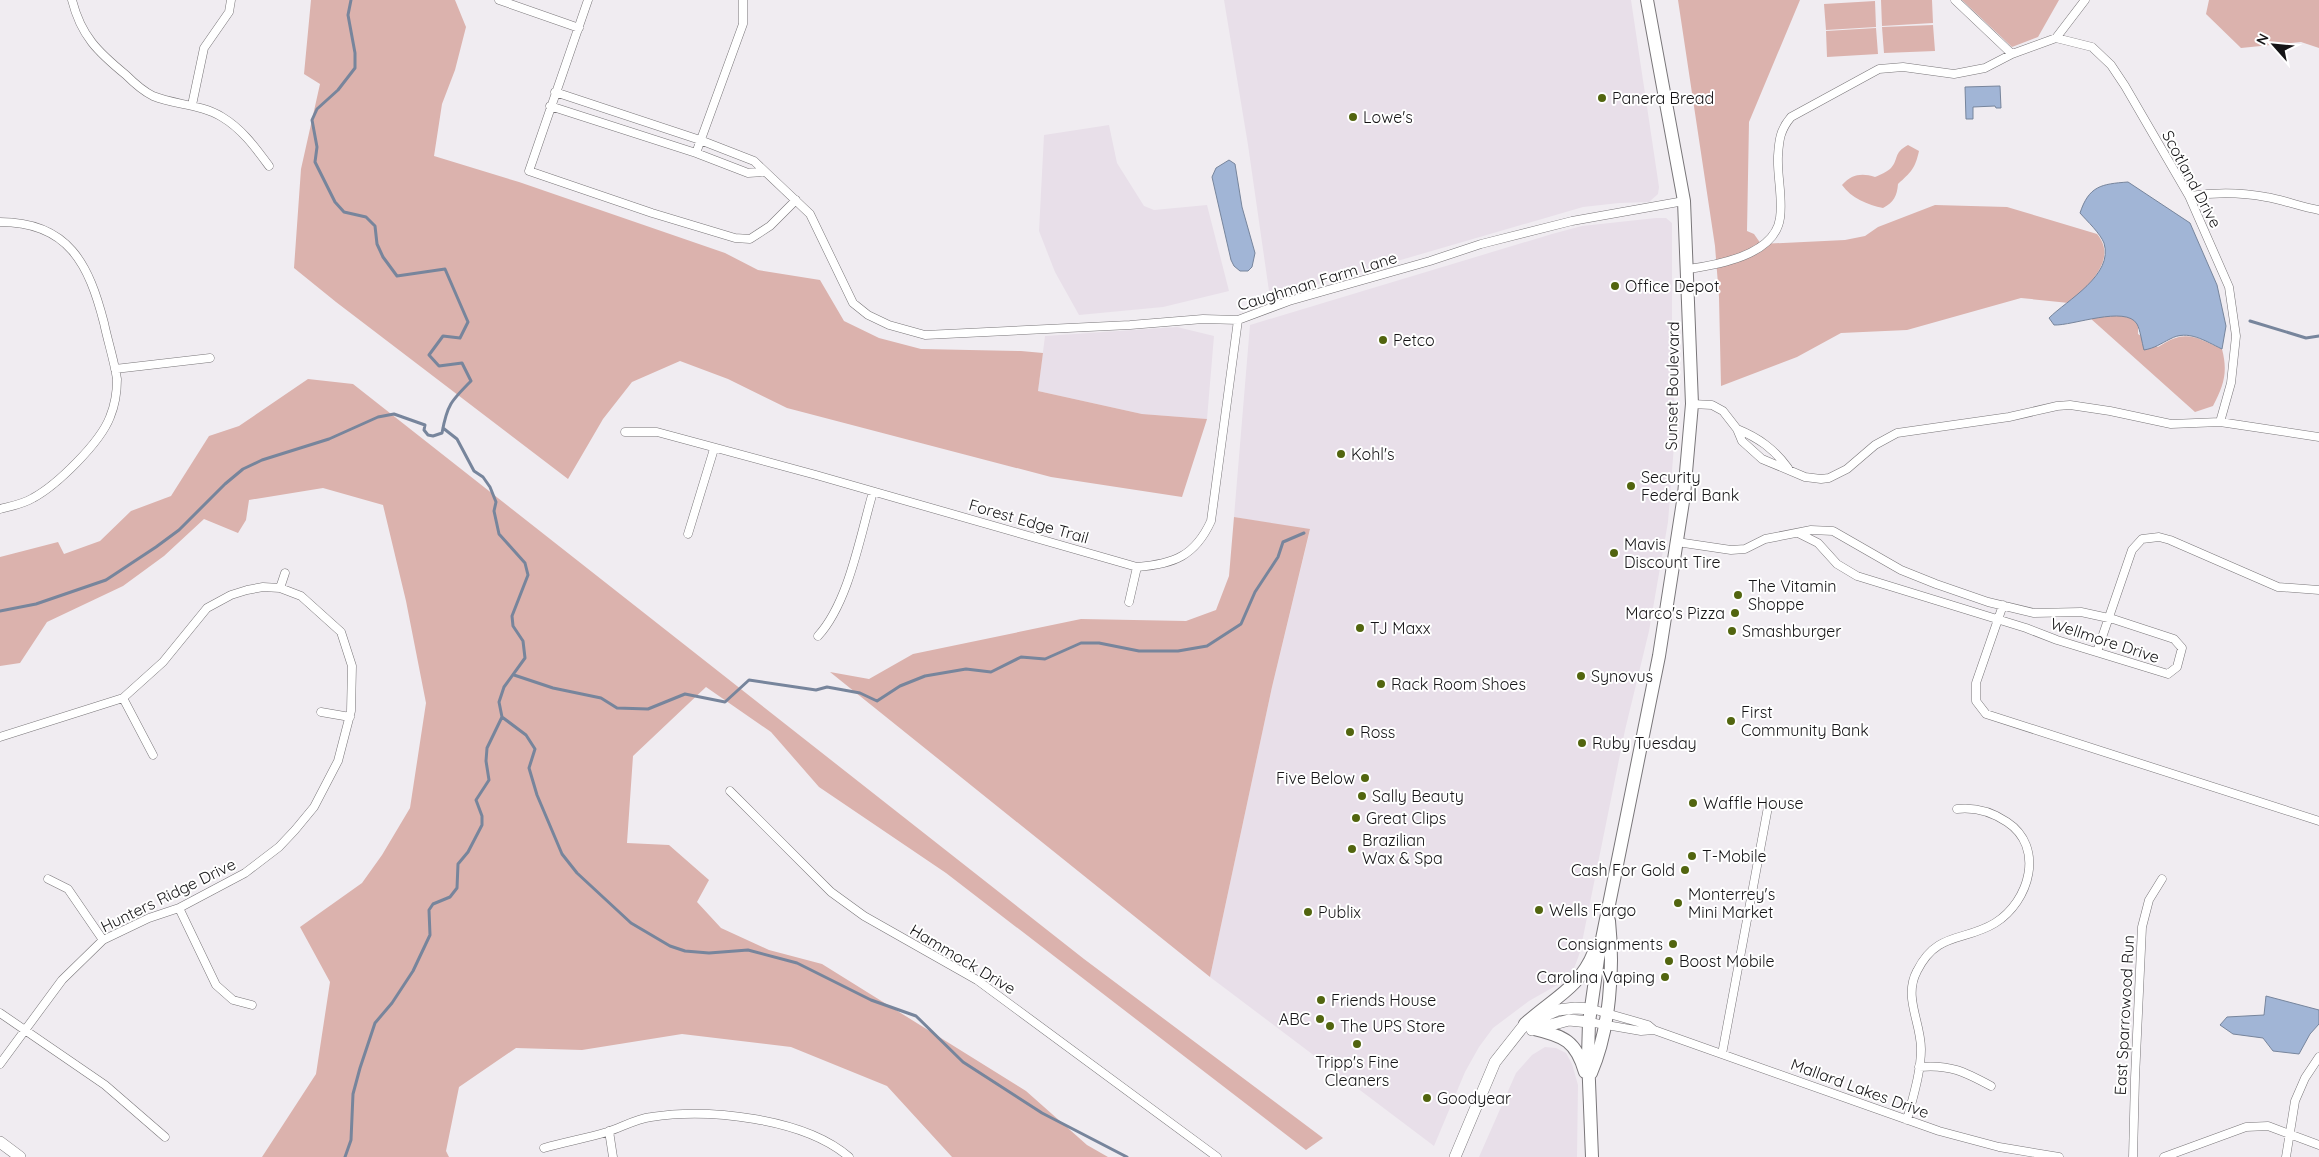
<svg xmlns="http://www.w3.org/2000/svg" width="2319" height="1157" font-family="Quicksand,sans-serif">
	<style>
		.built { fill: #e8dfe9 }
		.green { fill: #dbb2ad }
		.water { fill: #a1b5d6; stroke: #77859c }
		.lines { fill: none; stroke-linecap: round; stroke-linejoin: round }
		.stream { stroke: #77859c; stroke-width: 3 }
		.street-casing { stroke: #797679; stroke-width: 9 }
		.secondary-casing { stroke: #797679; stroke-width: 12 }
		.primary-casing { stroke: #797679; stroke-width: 14 }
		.street { stroke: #fff; stroke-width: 8 }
		.secondary { stroke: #fff; stroke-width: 11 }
		.primary { stroke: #fff; stroke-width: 12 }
		.poi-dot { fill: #52650f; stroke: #fff; stroke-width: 2 }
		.labels { text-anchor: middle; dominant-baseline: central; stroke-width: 4; stroke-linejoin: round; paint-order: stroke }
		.poi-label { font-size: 16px; fill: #151416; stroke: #fff; text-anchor: start }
		.street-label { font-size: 16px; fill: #151416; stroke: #fff }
	</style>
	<rect width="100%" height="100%" fill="#f0ecf1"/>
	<path class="built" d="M1224,0H1631L1659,187L1658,194L1649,202L1619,203L1583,207L1270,298L1248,145Z
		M1109,125L1117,163L1144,206L1154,210L1207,205L1229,291L1163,307L1079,315L1055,272L1039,231L1044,135Z
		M1656,218H1666L1672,223V377L1676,420L1668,522L1649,631L1625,730L1580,952L1575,966L1566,980L1529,1001L1493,1028L1479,1047L1465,1072L1434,1146L1210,977L1272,687L1310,530L1234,517L1250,325L1552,234L1582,226Z
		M1177,327L1214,336L1207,419L1142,414L1038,391L1045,336Z
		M1545,1047L1556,1048L1566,1053L1572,1064L1578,1085L1577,1157H1479L1516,1073L1532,1055Z"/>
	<path class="green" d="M311,0H455L466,27L455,70L442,104L434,156L519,182L725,253L758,270L820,280L844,321L879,338L921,349L1021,351L1043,353L1038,391L1142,414L1207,419L1182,497L1051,477L787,408L728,379L680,361L632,382L603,419L568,479L336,302L294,268L301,169L320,84L304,74Z
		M1678,0H1800L1749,122L1747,231L1754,234L1761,244L1845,240L1865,236L1878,227L1935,205L2007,207L2097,234C2113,253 2100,271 2087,287L2123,316L2132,318L2138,325V334L2158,347C2185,329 2194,336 2222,349C2228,372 2224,385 2213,406L2195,412L2090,318L2069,303L2021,298L1907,330L1841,333L1797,357L1721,386L1719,297L1715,246Z
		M1881,0H1932L1933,23L1882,26Z
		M1962,0H2059L2038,37L2012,47Z
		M2209,0H2319V48L2301,42L2241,48L2206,14Z
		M1875,1L1876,27L1826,30L1824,4Z
		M1933,25L1935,51L1884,53L1882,27Z
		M1876,28L1878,54L1827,57L1826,31Z
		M1908,145L1919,151C1915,169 1911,172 1898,184C1897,196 1894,202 1883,208C1868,205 1851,198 1842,185C1852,174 1862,173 1875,177C1880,175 1887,172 1891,168C1899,159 1893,153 1908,145Z
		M308,379L353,384L1084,959L1323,1138L1306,1150L946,873L819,787L771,732L706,687L633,756L627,843L669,845L709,880L697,902L721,928L769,950L822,964L1026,1091L1087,1145L1108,1157H952L887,1086L791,1047L682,1034L582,1050L516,1048L459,1087L446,1151L449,1157H262L316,1074L330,982L300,927L362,883L382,855L410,808L426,703L406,601L383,505L323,488L249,500L246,520L238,533L204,519L164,556L123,586L47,622L20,663L0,666V557L58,542L64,554L100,541L131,511L171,496L209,436L239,426Z
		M1234,517L1310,529L1272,687L1210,977L830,672L869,679L913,654L1081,619L1186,621L1216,610L1229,576Z"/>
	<path class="water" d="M2000,86L2001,108H1996L1995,106L1973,107V119H1966L1965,87Z
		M1229,160L1235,164L1242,207L1255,253L1252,267L1248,271H1240L1234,266L1231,260L1212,177L1216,168Z
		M2128,182L2190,223L2217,285L2226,326L2222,349C2205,341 2188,329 2170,339C2160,344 2155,348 2144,350C2142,343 2140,329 2137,324C2126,305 2072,326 2054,325L2049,318C2067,300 2114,275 2104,243C2100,233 2087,221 2080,213C2089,186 2101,184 2128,182Z
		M2266,996L2319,1010V1024L2310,1034L2299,1054L2273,1051L2263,1038L2233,1034L2220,1025L2227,1017L2264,1015Z"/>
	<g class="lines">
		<path class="stream" d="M2250,321L2306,338L2319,336
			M0,611L36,604L106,580L156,547L179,530L225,484L243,469L262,460L329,439L378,417L394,414L425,425L424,430L428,435L433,436L442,433C447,405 451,401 471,381L462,363L439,366L429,355L443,336L460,338L468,322L445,269L397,276L383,257L377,244L375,226L366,217L344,212L335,202L315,162L317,147L312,120L317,109L338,90L355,68V53L348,15L351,0
			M514,675L553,688L601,698L617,708L648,709L685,694L725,702L749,680L816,690L827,687L860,693L877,701L900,686L925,676L966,669L991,672L1021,657L1045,659L1081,643H1099L1139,651H1178L1207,646L1241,624L1255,592L1278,557L1283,542L1304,533
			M502,717L526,735L535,749L529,768L537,795L562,854L577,873L631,923L670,946L685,951L709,953L748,950L797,963L871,1000L916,1016L963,1062L1042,1113L1127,1157
			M345,1157L351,1140L353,1094L360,1068L375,1023L392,1003L413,971L430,935L429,910L433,904L450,897L457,888L458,864L468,852L482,825V816L476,800L489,780L486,761L487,748L502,717L499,702L504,687L525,658L523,641L513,626L512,616L528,575L525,563L499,534L494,511L496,502L490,487L483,477L474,471L457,439L443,428"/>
		<g class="street-casing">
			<path id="street" d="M72,0C81,36 98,52 126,75C134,83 143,91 153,96C175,105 201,104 222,117C242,129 255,147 269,166
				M499,0L579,28
				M588,0L529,171L652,213L735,238L750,239L770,226L796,200
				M1955,0L2012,54
				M2056,38L2085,0
				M555,92L700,140L754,161L810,214L853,303L868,315L889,325L925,335L1130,325L1203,319L1238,320L1289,301L1430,261L1481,244L1572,221L1684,201
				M192,105L204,48L229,12L231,0
				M550,106L696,153L748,173L765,172
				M696,153L743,24V0
				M2189,196C2216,192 2240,192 2266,197C2284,200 2301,207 2319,210
				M0,222C69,222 89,265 104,323C108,342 114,360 117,379C117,392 115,405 110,417C100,443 57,485 33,498C23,504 12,506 0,509
				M1688,269C1718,265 1775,255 1780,218C1783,198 1777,176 1778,156C1779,140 1780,130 1791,117L1879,69L1903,67L1954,74L1985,68L2012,54L2056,38L2092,47L2111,65L2125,86L2189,196L2229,287L2236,336L2231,383L2220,422
				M115,369L210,358
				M1692,404L1712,405L1723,411L1737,429L1742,441L1762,459L1805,477L1821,479L1829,478L1847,469L1875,445L1897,433L2009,417L2057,406L2070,405L2110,411L2171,424L2220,422L2319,437
				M1737,429C1759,438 1774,449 1788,468
				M625,432H657L816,475L1137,567C1174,564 1195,556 1211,521L1238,320
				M688,534L714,449
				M1677,542L1731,550L1745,549L1765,539L1811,530L1833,531L1901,570L1936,584L1988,602L2034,613L2081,612L2113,619L2174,639L2182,648L2177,667L2168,674L2057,640L2026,628L1857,576L1837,564L1818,543L1798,533
				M280,588L285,573
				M1129,602L1137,567
				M2003,605L1976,683V701L1986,714L2319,821
				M818,636C849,602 860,536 873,492
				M2097,652L2132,550L2142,539L2159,537L2170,540L2278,587L2319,590
				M123,698L153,755
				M321,712L350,717
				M0,737L123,698L163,662L207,608L231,595L247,590L263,587L280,588L301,596L341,632L352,666L351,711L338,761L314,807L295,830L279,847L245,873L179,908L149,918L103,940L62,980L0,1064
				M730,791L831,892L864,916L977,980L1217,1157
				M48,879L68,889L103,940
				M179,908L216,985L233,1000L252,1005
				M1592,1009L1648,1025L1654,1030L1939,1131L1999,1147L2059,1157
				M0,1013L105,1085L165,1137
				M1589,1022L1641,1031L1654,1030
				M1722,1054L1768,807
				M1919,1067C1950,1064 1965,1072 1991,1086
				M1907,1120C1913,1097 1921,1072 1921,1049C1921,1022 1903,997 1917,971C1937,931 1964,942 1995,923C2030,901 2045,847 2007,822C1992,812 1975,807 1957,809
				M609,1131L613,1157
				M544,1148C565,1142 587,1138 607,1132C622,1127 636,1119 651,1117C708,1108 804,1118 849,1157
				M2133,1157L2135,1078L2142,927L2149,900L2162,879
				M2164,1157L2246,1127L2268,1126L2319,1145
				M2286,1157L2295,1101L2305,1078L2319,1057"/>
		</g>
		<g class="secondary-casing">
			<path id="secondary" d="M1532,1030L1569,1020L1589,1022
				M0,1142L20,1157
				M1455,1157L1495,1062L1525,1024L1558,1010L1575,1008L1592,1009"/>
		</g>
		<g class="primary-casing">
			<path id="primary" d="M1525,1024C1552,999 1580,988 1594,952
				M1534,1029C1564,1036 1576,1041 1585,1072
				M1591,1073C1610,1029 1614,969 1609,921
				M1592,1157L1588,1057L1589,1022L1598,959L1659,656L1684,495L1692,404L1684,201L1647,0"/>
		</g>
		<use href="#street" class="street"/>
		<use href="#secondary" class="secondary"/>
		<use href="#primary" class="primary"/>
	</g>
	<g class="poi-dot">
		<circle cx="1602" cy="98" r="5"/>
		<circle cx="1353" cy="117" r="5"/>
		<circle cx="1615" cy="286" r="5"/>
		<circle cx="1383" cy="340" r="5"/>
		<circle cx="1341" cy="454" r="5"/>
		<circle cx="1631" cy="486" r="5"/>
		<circle cx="1614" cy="553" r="5"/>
		<circle cx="1738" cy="595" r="5"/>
		<circle cx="1735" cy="613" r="5"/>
		<circle cx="1360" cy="628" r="5"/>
		<circle cx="1732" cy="631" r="5"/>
		<circle cx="1581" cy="676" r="5"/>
		<circle cx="1381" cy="684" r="5"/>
		<circle cx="1731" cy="721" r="5"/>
		<circle cx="1350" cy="732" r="5"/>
		<circle cx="1582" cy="743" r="5"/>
		<circle cx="1365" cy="778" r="5"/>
		<circle cx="1362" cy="796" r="5"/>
		<circle cx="1693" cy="803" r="5"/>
		<circle cx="1356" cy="818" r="5"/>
		<circle cx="1352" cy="849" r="5"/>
		<circle cx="1692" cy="856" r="5"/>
		<circle cx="1685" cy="870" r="5"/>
		<circle cx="1678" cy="903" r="5"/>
		<circle cx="1539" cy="910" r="5"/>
		<circle cx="1308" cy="912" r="5"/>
		<circle cx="1673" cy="944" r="5"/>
		<circle cx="1669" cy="961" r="5"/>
		<circle cx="1665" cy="977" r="5"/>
		<circle cx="1321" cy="1000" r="5"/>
		<circle cx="1320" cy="1019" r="5"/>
		<circle cx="1330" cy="1026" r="5"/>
		<circle cx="1357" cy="1044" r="5"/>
		<circle cx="1427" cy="1098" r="5"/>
	</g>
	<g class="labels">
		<g class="poi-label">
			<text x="1612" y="98">Panera Bread</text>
			<text x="1363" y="117">Lowe's</text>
			<text x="1625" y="286">Office Depot</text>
			<text x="1393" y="340">Petco</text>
			<text x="1351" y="454">Kohl's</text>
			<text x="1641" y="477">Security<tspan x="1641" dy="18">Federal Bank</tspan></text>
			<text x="1624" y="544">Mavis<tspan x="1624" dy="18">Discount Tire</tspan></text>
			<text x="1748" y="586">The Vitamin<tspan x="1748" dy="18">Shoppe</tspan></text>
			<text x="1725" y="613" text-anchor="end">Marco's Pizza</text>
			<text x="1370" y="628">TJ Maxx</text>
			<text x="1742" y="631">Smashburger</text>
			<text x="1591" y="676">Synovus</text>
			<text x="1391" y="684">Rack Room Shoes</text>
			<text x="1741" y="712">First<tspan x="1741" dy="18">Community Bank</tspan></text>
			<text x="1360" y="732">Ross</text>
			<text x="1592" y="743">Ruby Tuesday</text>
			<text x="1355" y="778" text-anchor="end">Five Below</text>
			<text x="1372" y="796">Sally Beauty</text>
			<text x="1703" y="803">Waffle House</text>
			<text x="1366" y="818">Great Clips</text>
			<text x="1362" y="840">Brazilian<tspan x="1362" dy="18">Wax &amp; Spa</tspan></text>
			<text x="1702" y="856">T-Mobile</text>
			<text x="1675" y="870" text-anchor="end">Cash For Gold</text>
			<text x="1688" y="894">Monterrey's<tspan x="1688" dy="18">Mini Market</tspan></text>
			<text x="1549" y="910">Wells Fargo</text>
			<text x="1318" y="912">Publix</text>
			<text x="1663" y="944" text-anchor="end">Consignments</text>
			<text x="1679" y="961">Boost Mobile</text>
			<text x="1655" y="977" text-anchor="end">Carolina Vaping</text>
			<text x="1331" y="1000">Friends House</text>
			<text x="1310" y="1019" text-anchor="end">ABC</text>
			<text x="1340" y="1026">The UPS Store</text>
			<text x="1357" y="1062" text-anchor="middle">Tripp's Fine<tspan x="1357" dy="18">Cleaners</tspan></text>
			<text x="1437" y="1098">Goodyear</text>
		</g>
		<g class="street-label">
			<text transform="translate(2192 179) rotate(62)">Scotland Drive</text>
			<text transform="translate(1317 281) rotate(-17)">Caughman Farm Lane</text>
			<text transform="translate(1672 386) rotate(-89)">Sunset Boulevard</text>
			<text transform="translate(1029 521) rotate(16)">Forest Edge Trail</text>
			<text transform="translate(2105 640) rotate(18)">Wellmore Drive</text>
			<text transform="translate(168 895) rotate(-26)">Hunters Ridge Drive</text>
			<text transform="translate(963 959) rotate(31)">Hammock Drive</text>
			<text transform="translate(2124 1015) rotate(-87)">East Sparrowood Run</text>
			<text transform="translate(1860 1088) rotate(20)">Mallard Lakes Drive</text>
		</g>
	</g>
	<g transform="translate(2274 45) rotate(297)" stroke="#ffffff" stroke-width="4" paint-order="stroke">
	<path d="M0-4L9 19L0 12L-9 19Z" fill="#151416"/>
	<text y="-8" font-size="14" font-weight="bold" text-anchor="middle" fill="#151416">N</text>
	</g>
</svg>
